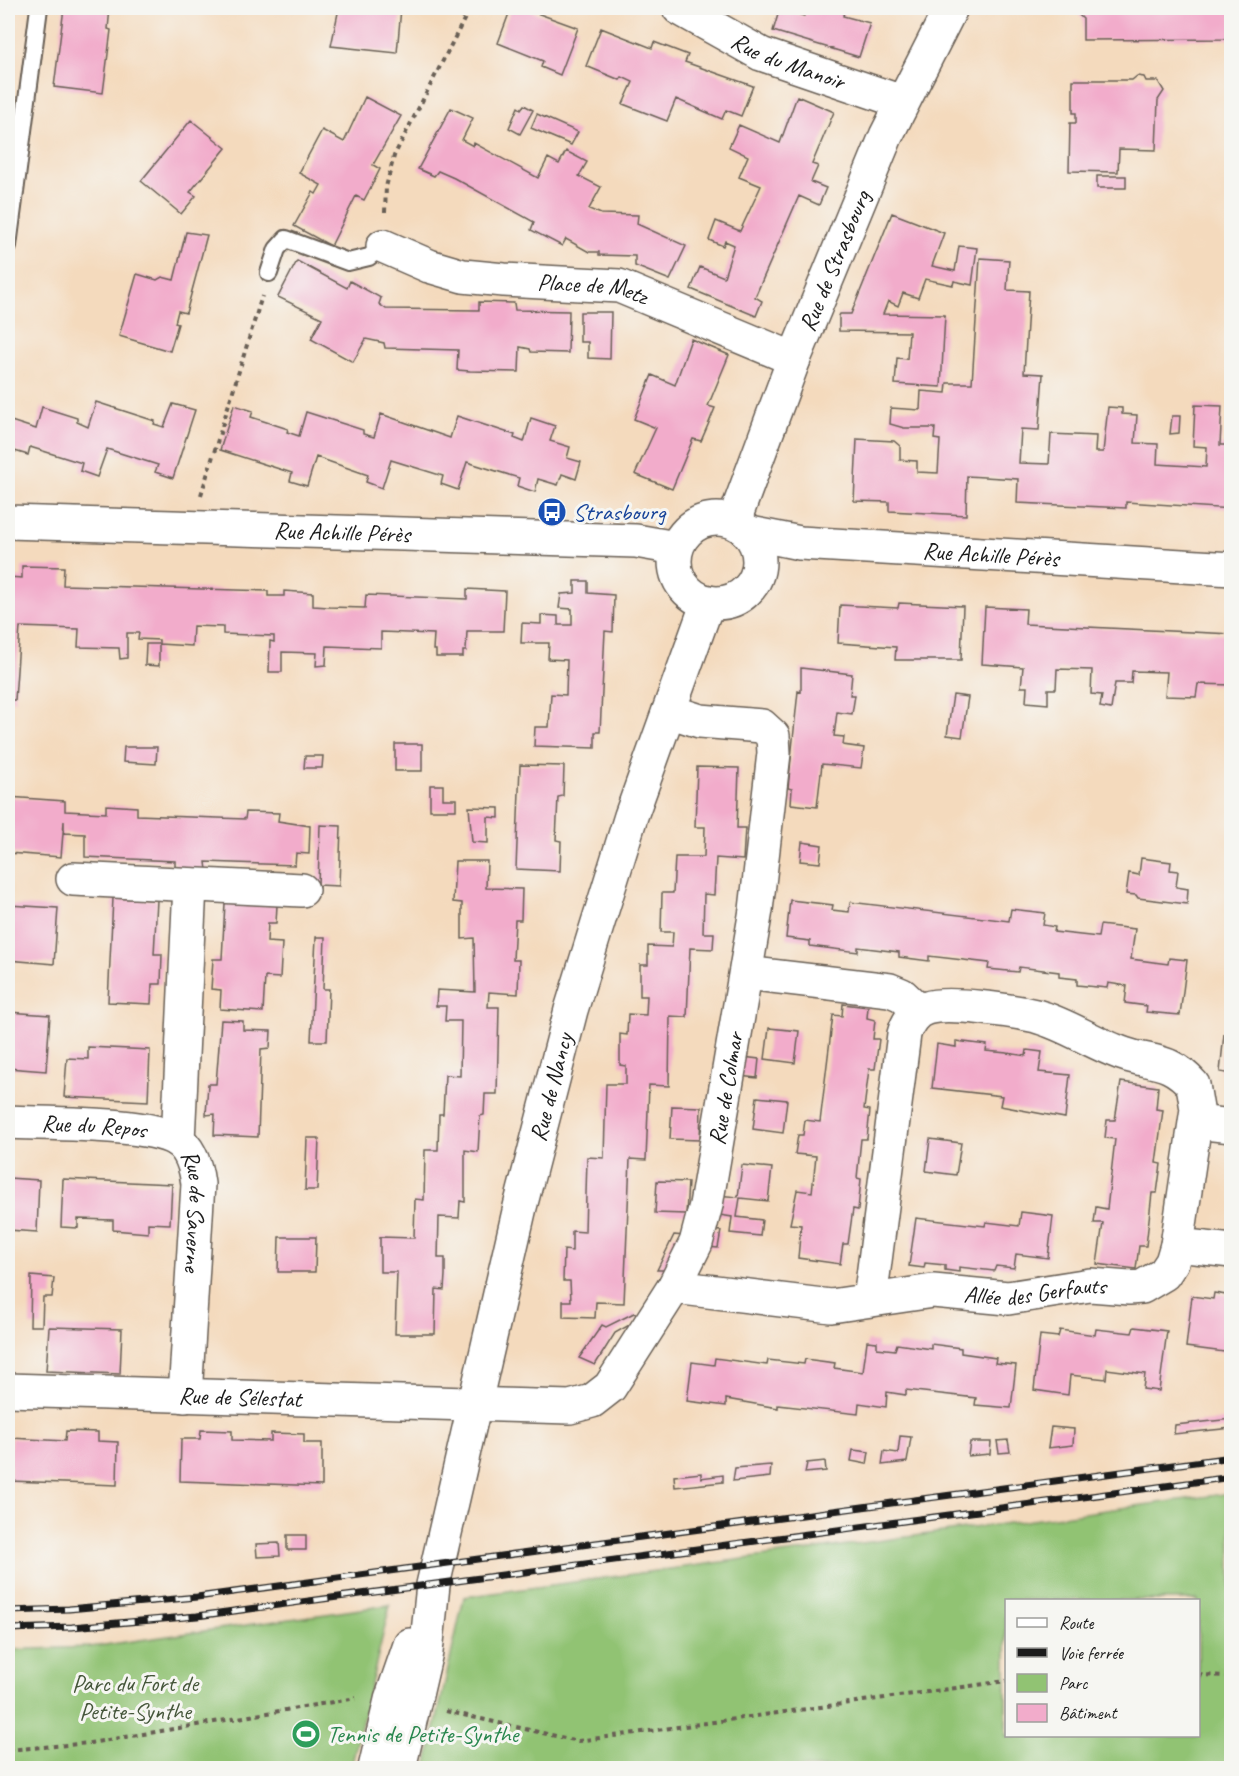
<svg xmlns="http://www.w3.org/2000/svg" width="1239" height="1776" font-family="Caveat,sans-serif">
	<style>
		.green { fill: #91c373; stroke: #567048; stroke-width: 1.5; fill-rule: evenodd }
		.building { fill: #f2accb }
		.lines { fill: none; stroke-linecap: round; stroke-linejoin: round }
		.service-casing { stroke: #685e54; stroke-width: 20 }
		.minor-casing { stroke: #685e54; stroke-width: 36 }
		.tertiary-casing { stroke: #685e54; stroke-width: 36 }
		.path { stroke: #685e54; stroke-width: 4; stroke-dasharray: 4.5 4.5; stroke-linecap: butt }
		.service { stroke: #fff; stroke-width: 16 }
		.minor { stroke: #fff; stroke-width: 33 }
		.tertiary { stroke: #fff; stroke-width: 33 }
		.rail-casing { stroke: #1c1c1c; stroke-width: 7 }
		.rail { stroke: #f6f6f2; stroke-width: 4.5; stroke-dasharray: 14; stroke-linecap: butt }
		.labels { text-anchor: middle; dominant-baseline: central; stroke-width: 6; stroke-linejoin: round; paint-order: stroke }
		.street-label { font-size: 24px; fill: #1c1c1c; stroke: #f6f6f2 }
		.transit-label { font-size: 24px; fill: #164399; stroke: #f6f6f2; text-anchor: start }
		.park-label { font-size: 24px; fill: #45563a; stroke: #f6f6f2 }
		.leisure-label { font-size: 24px; fill: #27864d; stroke: #f6f6f2; text-anchor: start }
	</style>
	<rect width="100%" height="100%" fill="#f6f6f2"/>
	<filter id="ink" filterUnits="userSpaceOnUse"><feTurbulence type="fractalNoise" baseFrequency=".0167" numOctaves="2"/><feDisplacementMap in="SourceGraphic" scale="12" xChannelSelector="R" yChannelSelector="G"/><feConvolveMatrix kernelMatrix="1 2 1 2 8 2 1 2 1" color-interpolation-filters="sRGB"/></filter>
	<filter id="wash" filterUnits="userSpaceOnUse"><feTurbulence type="fractalNoise" baseFrequency=".008" numOctaves="4" result="noise"/><feDisplacementMap in="SourceGraphic" scale="24" xChannelSelector="R" yChannelSelector="G"/><feGaussianBlur stdDeviation="1.35" result="paint"/><feColorMatrix in="noise" values="0 0 0 0 0 0 0 0 0 0 0 0 0 0 0 0 0 1.4 0 .05"/><feComposite in="paint" operator="in"/></filter>
	<g filter="url(#wash)">
		<rect width="100%" height="100%" fill="#f4dabd"/>
		<path class="green" d="M1231,1493V1768H426L464,1597ZM1006,1600H1198V1736H1006Z
			M390,1605L351,1768H8V1650L90,1647Z"/>
		<g id="blocks">
			<path class="building" d="M64,8H110L108,29L111,30L103,93L54,87Z
				M339,8H401L397,53L331,46Z
				M511,8H523L578,28L560,75L541,67L543,61L498,43Z
				M780,8L804,16L806,8H845L843,16L870,23L859,57L773,31Z
				M1079,8H1232V39L1083,40V19L1075,11Z
				M601,28L652,48L654,42L688,55L685,62L753,86L741,116L726,110L722,119L676,99L667,121L623,104L633,82L622,77L620,80L586,66Z
				M1137,76L1144,77L1146,81H1158L1164,91L1158,100L1156,150L1119,149L1118,172L1069,171L1070,123H1076V113H1073V80H1132Z
				M797,96L834,112L812,164L818,166L811,182L826,188L819,205L799,196L755,297L762,301L756,316L691,289L700,267L724,277L734,245L725,241L723,246L709,240L716,221L740,231L761,186L739,177L748,156L729,147L739,125L780,143Z
				M365,97L401,116L373,165L380,169L372,185L364,200L356,196L331,246L294,226L313,192L316,194L321,185L299,173L322,130L344,142Z
				M524,105L533,110L520,134L509,128L518,107L521,109Z
				M451,108L473,118L462,140L473,146L474,143L538,178L548,158L559,164L566,151L587,162L579,176L601,187L589,209L601,214L638,215L637,224L686,246L670,280L635,266V256L599,255V252H589L566,239L562,246L531,230L534,222L454,178L438,171L434,176L418,169Z
				M537,114L578,132L571,145L531,128Z
				M191,120L226,148L190,192L196,196L181,214L141,181Z
				M1097,176H1126V188H1097Z
				M892,213L944,233L932,266L955,271L959,246L977,248L972,285L954,281L953,285L925,279L918,298L903,293L898,306L888,301L883,314L945,315L941,387L895,384L897,358L907,359L909,332L839,331V316L840,314H851Z
				M186,232L207,235L186,313L178,311L175,323L178,324L170,351L119,336L137,274L157,280L162,277L174,280Z
				M980,258L1009,260L1007,290L1029,291L1024,373L1043,374L1039,430L1021,429L1019,463L1049,464L1051,434L1096,436L1095,452H1103L1108,407L1122,408V414L1137,415L1135,443L1158,444L1157,464L1206,467L1207,447L1193,446L1195,405L1222,406L1220,445H1232V509L1126,502V508L1017,503L1018,479L967,476L966,515L889,511V502L854,501L857,439L894,441L900,446V460L917,461V472L938,473L940,440L934,439L935,428H904L890,424L891,408L920,410L921,391L946,393L947,383H972Z
				M297,261L347,288L350,281L381,298L379,304L386,309L479,310V302L514,303L515,310L569,311L568,353L531,352L530,349L520,347L519,372L470,371L457,370L458,350L385,348L384,343L366,339L353,362L311,339L322,318L278,297Z
				M580,312H611L610,359L588,358V342H580Z
				M691,339L729,355L708,406L715,408L708,425L701,441L693,439L672,489L635,474L656,428L634,419L652,375L675,385Z
				M96,402L155,421L154,424L164,427L173,404L195,410L173,478L155,472L158,465L107,449L97,477L80,471L82,463L30,447L28,455L8,449V420L36,429L42,407L77,418V422L88,427Z
				M234,405L253,411L251,417L288,429L287,432L299,436L306,412L363,430V434L374,437L381,414L450,438L457,416L515,435L514,438L524,442L531,418L555,426L550,441L570,447L567,458L581,462L576,479L562,474L558,485L538,479L535,492L517,486L519,478L467,462L458,490L441,484L443,476L391,460L382,488L366,482L368,475L316,457L307,486L290,481L292,473L220,450Z
				M1172,416H1180L1179,433L1170,434Z
				M22,566L64,567L63,585L268,591V596H284V591L313,593V606L329,607L365,608L366,595L467,599V589L505,591L503,631H467L466,651H463V657H436V650H433L434,634L381,632V648L327,646L326,665L316,666L317,653L282,652V672H269L270,641L274,642V636L223,634V627L193,626L192,646L159,644V640L138,639L139,633H127V658L120,659L119,648L78,647L79,629L20,627L15,700H8V577L22,578Z
				M575,581H588V593L614,595L613,632L605,631L600,732H595V748L534,746L535,727H549L551,694L566,695L567,660L548,659L549,643H521L522,623L541,624V615L558,616V625H572V609L559,608L561,594L575,593Z
				M899,603L963,606L961,660H895L896,647L838,643L840,605L898,608Z
				M985,607L1026,609L1025,624L1232,634V685L1198,684L1196,697L1165,696L1167,672L1132,671L1131,683H1115L1111,709L1100,707L1102,695L1091,694L1092,670L1057,669L1056,689H1048V704L1026,702L1027,687H1021L1023,667L982,664Z
				M146,644H159V666L145,665Z
				M801,668L852,674L850,695H855L852,714L837,712L834,736L844,737L843,745L864,748L861,768L822,764L817,807L791,804L792,789L788,788L798,691L801,692Z
				M953,695L968,697L962,737L947,735Z
				M395,744H422V771H395Z
				M124,747H157L156,764L123,762Z
				M305,756H323L322,768H304Z
				M520,765L564,766L563,796L558,797L556,840L561,841L560,871L516,869Z
				M697,767L739,768L737,828H745L743,860L716,858L714,895L704,894L703,933H714L713,949L690,948L687,1017L670,1016L669,1086L649,1085L646,1160L630,1159L624,1303L596,1302L595,1318L563,1317V1301H571L570,1281H563L564,1250L572,1251V1231L585,1232L587,1157L604,1158L606,1084H626V1066L620,1065V1034L627,1035L628,1014L646,1015L647,996H640V965H648V946L672,947L673,932H661L662,893H673L675,857H704L705,827H695Z
				M430,785H443V799H456V810H430Z
				M8,797L65,801V811L106,813V805L137,807V815L245,819L246,812L279,813L278,821L310,826L309,854L296,853L295,865L206,862L207,870L175,868V861L85,857V834L64,833V821L61,857L8,853Z
				M469,807L499,808V818L488,817V843L472,842Z
				M320,825L341,826L339,886L318,885Z
				M802,842L822,845L820,863L800,861Z
				M1141,858L1171,862L1170,870L1178,871L1176,887L1188,889L1187,904L1138,898L1136,895L1126,894L1129,873L1139,875Z
				M455,861H487L486,888L522,889L521,920H515L513,960H519L518,994L489,992L488,1007H499L497,1094H485L484,1115L480,1116L478,1152L465,1150V1202L460,1201L459,1218L439,1217L438,1258H445V1275L444,1290L436,1289L435,1334H395L397,1272H380V1237L414,1238L415,1199L424,1200L425,1150H438L439,1114H443L445,1075L460,1076L461,1021H445L446,1006H436L437,990L475,992L474,938L462,939V903L453,902Z
				M113,898L157,900L154,954H162L161,984H152L151,1004L108,1002Z
				M790,900L833,905L832,910L849,912L850,902L1009,921L1011,909L1045,913L1043,925L1055,927L1054,932L1098,937L1100,925L1135,929L1131,959L1168,964L1169,958L1187,960L1180,1015L1146,1012L1147,1006L1125,1003L1127,986L1108,983L1107,988L1077,985V979L1059,977V972L1019,967L1018,972L988,969L989,963L929,956V961L899,957V952L858,947V952L810,946V941L786,938Z
				M225,903L277,905L276,923H268L267,942L282,943L280,978L265,977L263,1012L220,1009L221,990L211,989L213,959H222Z
				M8,905L58,908L54,964L8,960Z
				M316,937H325L323,989H329L327,1041H311Z
				M843,1004L868,1007L867,1018L875,1020L873,1039H879L875,1069H869L864,1109L870,1110L867,1139H861L857,1178L861,1179L858,1210L853,1209L848,1244H843L840,1264L798,1258L801,1225L790,1224L797,1190L812,1192L816,1156L795,1154L798,1135H803L805,1120L820,1122L833,1015L842,1016Z
				M8,1012L50,1015L46,1071L8,1068Z
				M221,1020L243,1021V1030L271,1031L270,1048L261,1049L258,1137L214,1135L215,1114L206,1115L208,1084H216Z
				M769,1028L799,1031L795,1063L765,1059Z
				M1224,1034L1232,1035V1074L1220,1072Z
				M956,1041L987,1045L986,1051L1007,1053L1026,1056L1027,1050L1042,1052L1039,1072L1070,1075L1065,1118L1000,1106L1002,1096L932,1088L937,1044L956,1047Z
				M88,1047L150,1050L148,1101L64,1097L67,1058L88,1059Z
				M743,1057L759,1059L757,1078L739,1076Z
				M1121,1082L1158,1087L1156,1109L1163,1110L1156,1163L1161,1164L1157,1193H1152L1146,1246H1139L1136,1269L1097,1264L1103,1223H1094L1096,1207L1107,1209L1115,1139L1105,1138L1107,1120H1115Z
				M757,1097L787,1100L783,1133L753,1129Z
				M672,1106L701,1107L700,1140L670,1139Z
				M307,1138H319L317,1190H305Z
				M930,1139L961,1143L956,1175L926,1171Z
				M742,1165L772,1168L768,1201L740,1198L737,1217L762,1220L760,1236L730,1233L732,1217L713,1214L717,1195L738,1197Z
				M8,1178L39,1180L37,1232L8,1230Z
				M63,1179L172,1184L170,1224L148,1223V1233L113,1230V1220L78,1219V1228L61,1227Z
				M657,1181L688,1182L686,1214L655,1213Z
				M1021,1212L1053,1216L1048,1258L1016,1254L1014,1268L996,1266L994,1271L959,1267V1272L945,1270V1265L925,1263L924,1268L909,1266L916,1218L985,1226L986,1222L1019,1226Z
				M710,1230L721,1231L718,1248L707,1247Z
				M674,1235L684,1236L667,1270H657Z
				M279,1237H316L315,1272H278Z
				M31,1276L54,1278L52,1297H43L42,1326H30Z
				M1214,1293L1232,1296V1353L1186,1347L1192,1296L1213,1299Z
				M634,1313L638,1316L633,1323L615,1333L595,1365L579,1358L602,1325L606,1327Z
				M49,1327L122,1329L120,1374L46,1371Z
				M1134,1327L1167,1331L1159,1391L1143,1389L1145,1374L1107,1369L1106,1379L1070,1375L1068,1395L1034,1390L1040,1335L1058,1337L1060,1330L1095,1335L1096,1329L1132,1333Z
				M867,1341L877,1342V1348L895,1350L897,1344L931,1349V1344L961,1348V1353L996,1358L995,1363L1016,1365L1011,1408L975,1405L976,1398L906,1390V1395L887,1392L886,1407L859,1403L858,1414L778,1405V1408L726,1399V1406L687,1401L692,1362L714,1365L715,1358L767,1365L768,1360L804,1364L805,1359L835,1363L834,1368L863,1372Z
				M1232,1419V1428L1174,1434L1175,1425Z
				M1051,1427L1074,1429L1073,1445L1048,1448Z
				M201,1430L232,1431V1440L271,1441V1433L304,1434V1443H322V1486L180,1481L181,1439H200Z
				M66,1431L98,1432V1441L118,1442L117,1485L10,1481L11,1438L65,1441Z
				M900,1436L911,1437L907,1462L882,1465L884,1451L898,1453Z
				M1008,1440L1010,1452L999,1453L997,1441Z
				M970,1442H991L990,1454L968,1456Z
				M853,1450L869,1452L867,1464L851,1461Z
				M825,1461L826,1471L805,1473L807,1463Z
				M771,1465L770,1477L733,1481L735,1468Z
				M701,1473V1478L723,1475V1482L675,1487L674,1476Z
				M287,1535H306V1550H287Z
				M279,1543L280,1556L257,1557L256,1544Z"/>
		</g>
	</g>
	<g filter="url(#ink)">
		<use href="#blocks" fill-opacity="0" stroke="#685e54" stroke-width="1.5"/>
		<g class="lines">
			<g class="service-casing">
				<path id="service" d="M8,246L39,8
					M269,273L277,249L286,239L348,262L369,257L383,246"/>
			</g>
			<g class="minor-casing">
				<g id="minor">
					<path id="s1" d="M679,8L761,54L902,102"/>
					<path id="s2" d="M383,246L429,266L463,276L504,280L619,286L794,359"/>
					<path id="s3" d="M734,521L794,359L886,136L951,8"/>
					<path d="M73,879L302,890"/>
					<path d="M746,973L890,990L902,995L919,1011"/>
					<path id="s4" d="M8,1122C46,1124 149,1122 177,1140C191,1149 196,1168 198,1184L185,1396"/>
					<path d="M1196,1122L1232,1126"/>
					<path d="M178,1141L190,885"/>
					<path d="M1177,1245L1232,1251"/>
					<path id="s5" d="M674,1287L831,1306L933,1291L1008,1298L1090,1285L1129,1288L1142,1287L1164,1274L1172,1262L1177,1245L1197,1109L1193,1085C1169,1058 1153,1064 1124,1054C1094,1044 1066,1024 1036,1016C1014,1011 947,1001 927,1008C915,1011 907,1023 904,1034L870,1300"/>
					<path id="s6" d="M8,1390L570,1407L592,1401L610,1387L674,1287L696,1243L706,1205L756,910L774,753L773,736L762,726L700,721L669,711"/>
				</g>
			</g>
			<g class="tertiary-casing">
				<g id="tertiary">
					<circle cx="717" cy="561" r="42"/>
					<path id="s7" d="M8,522L636,541L676,548"/>
					<path id="s8" d="M750,533L800,543L1232,569"/>
					<path d="M375,1768L391,1700L410,1645"/>
					<path id="s9" d="M399,1768L426,1652L433,1585L520,1207L571,1010L631,816L708,602"/>
				</g>
			</g>
			<path class="path" d="M385,212L386,187L394,156L470,8
				M201,495L262,296
				M1198,1675L1232,1676
				M446,1711L578,1741L1006,1681
				M8,1750L90,1743L356,1698"/>
			<use href="#service" class="service"/>
			<use href="#minor" class="minor"/>
			<use href="#tertiary" class="tertiary"/>
			<g class="rail-casing">
				<path id="rail" d="M8,1611L69,1609L197,1597L1232,1457
					M8,1629L72,1627L197,1616L1232,1477"/>
			</g>
			<use href="#rail" class="rail"/>
		</g>
	</g>
	<defs>
		<g id="bus-disc" transform="scale(1.5)"><circle r="9.5" fill="#1a4fb4" stroke="#f6f6f2"/><path d="M-5-6H5V4H4V6H2V4H-2V6H-4V4H-5ZM-3.5-4V0h7V-4ZM-3.5 1.2v1.5H-2V1.2ZM2 1.2v1.5H3.5V1.2Z" fill="#fff"/></g>
		<g id="stadium-disc" transform="scale(1.5)"><circle r="9.5" fill="#2e9e5b" stroke="#f6f6f2"/><path d="M0-5a6.5 5 0 1 0 0 10a6.5 5 0 1 0 0-10ZM-3.5-1.8h7v3.6h-7Z" fill="#fff"/></g>
	</defs>
	<g fill-rule="evenodd">
		<use href="#bus-disc" x="552" y="512"/>
		<use href="#stadium-disc" x="306" y="1734"/>
	</g>
	<g class="labels">
		<g class="street-label">
			<text stroke="none"><textPath href="#s1" startOffset="122">Rue du Manoir</textPath></text>
			<text stroke="none"><textPath href="#s3" startOffset="279">Rue de Strasbourg</textPath></text>
			<text stroke="none"><textPath href="#s2" startOffset="216">Place de Metz</textPath></text>
			<text stroke="none"><textPath href="#s7" startOffset="334">Rue Achille Pérès</textPath></text>
			<text stroke="none"><textPath href="#s8" startOffset="242">Rue Achille Pérès</textPath></text>
			<text stroke="none"><textPath href="#s9" startOffset="698">Rue de Nancy</textPath></text>
			<text stroke="none"><textPath href="#s6" startOffset="933">Rue de Colmar</textPath></text>
			<text stroke="none"><textPath href="#s4" startOffset="86">Rue du Repos</textPath></text>
			<text stroke="none"><textPath href="#s4" startOffset="248">Rue de Saverne</textPath></text>
			<text stroke="none"><textPath href="#s5" startOffset="364">Allée des Gerfauts</textPath></text>
			<text stroke="none"><textPath href="#s6" startOffset="232">Rue de Sélestat</textPath></text>
		</g>
		<g class="transit-label">
			<text x="573" y="512">Strasbourg</text>
		</g>
		<g class="park-label">
			<text x="135" y="1683">Parc du Fort de<tspan x="135" dy="28">Petite-Synthe</tspan></text>
		</g>
		<g class="leisure-label">
			<text x="327" y="1734">Tennis de Petite-Synthe</text>
		</g>
	</g>
	<rect width="1239" height="1776" fill="none" stroke="#f6f6f2" stroke-width="30"/>
	<rect x="1005" y="1599" width="195" height="138" fill="#f6f6f2" stroke="#9f9f9c" stroke-width="1.5"/>
	<rect x="1017" y="1618" width="30" height="9" fill="#ffffff" stroke="#9f9f9c" stroke-width="1.5"/>
	<text x="1059" y="1629" font-size="18" fill="#1c1c1c">Route</text>
	<rect x="1017" y="1648" width="30" height="9" fill="#1c1c1c" stroke="#9f9f9c" stroke-width="1.5"/>
	<text x="1059" y="1659" font-size="18" fill="#1c1c1c">Voie ferrée</text>
	<rect x="1017" y="1674" width="30" height="18" fill="#91c373" stroke="#9f9f9c" stroke-width="1.5"/>
	<text x="1059" y="1689" font-size="18" fill="#1c1c1c">Parc</text>
	<rect x="1017" y="1704" width="30" height="18" fill="#f2accb" stroke="#9f9f9c" stroke-width="1.5"/>
	<text x="1059" y="1719" font-size="18" fill="#1c1c1c">Bâtiment</text>
</svg>
